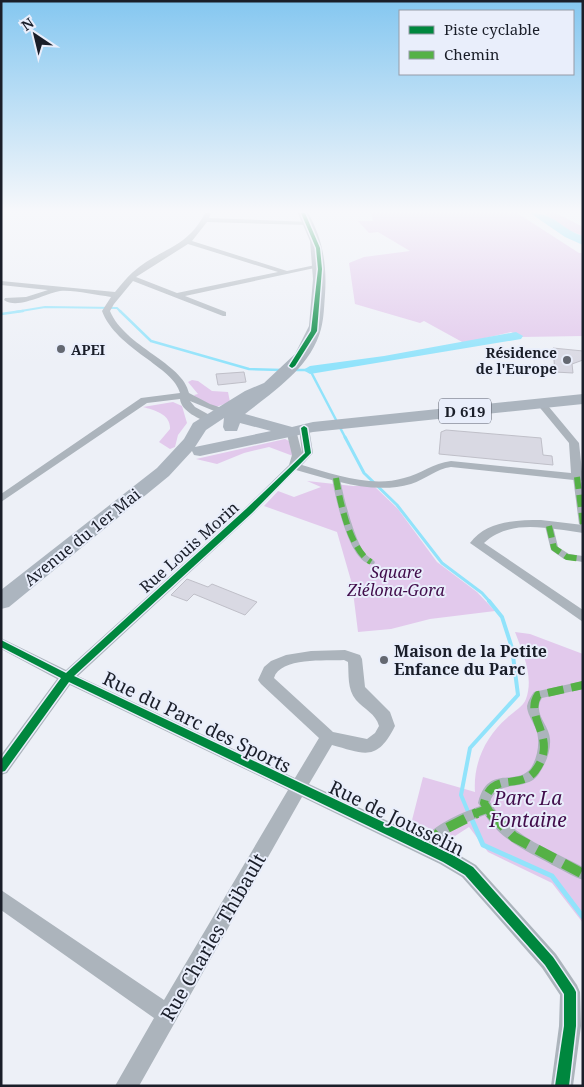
<svg xmlns="http://www.w3.org/2000/svg" width="584" height="1087" font-family="'Noto Serif',serif">
	<style>
		.green { fill: #e2c9ec }
		.water { fill: #91e3fb }
		.lines { fill: none; stroke-linecap: round; stroke-linejoin: round }
		.stream-far4 { stroke: #91e3fb; stroke-width: 2 }
		.stream-far3 { stroke: #91e3fb; stroke-width: 2.5 }
		.stream-far2 { stroke: #91e3fb; stroke-width: 3 }
		.stream-far1 { stroke: #91e3fb; stroke-width: 4 }
		.stream { stroke: #91e3fb; stroke-width: 5 }
		.river { fill: #91e3fb; fill-rule: evenodd }
		.building { fill: #d9d9e3; stroke: #bfbfc8 }
		.pedestrian { fill: #acb4bc; fill-rule: evenodd }
		.minor { fill: #acb4bc; fill-rule: evenodd }
		.primary { fill: #acb5bf; fill-rule: evenodd }
		.quiet-far2 { stroke: #55b146; stroke-width: 6; stroke-dasharray: 12 6; stroke-linecap: butt }
		.quiet-far1 { stroke: #55b146; stroke-width: 8; stroke-dasharray: 16 8; stroke-linecap: butt }
		.quiet { stroke: #55b146; stroke-width: 10; stroke-dasharray: 20 10; stroke-linecap: butt }
		.cycleway-casing { stroke: #e9eefb; stroke-width: 3 }
		.cycleway { fill: #00873e; fill-rule: evenodd }
		.poi-dot { fill: #646871; stroke: #e9eefb; stroke-width: 2 }
		.labels { text-anchor: middle; dominant-baseline: central; stroke-width: 4; stroke-linejoin: round; paint-order: stroke }
		.far-poi-label { font-size: 14px; font-weight: bold; fill: #1a1e29; stroke: #e9eefb; text-anchor: start }
		.shield { fill: #e9eefb; stroke: #585c68; stroke-width: 1 }
		.shield-label { font-size: 15px; font-weight: bold; fill: #1a1e29 }
		.street-label { font-size: 16px; fill: #1a1e29; stroke: #e9eefb }
		.park-label { font-size: 16px; font-style: italic; fill: #410d4b; stroke: #e9eefb }
		.poi-label { font-size: 16px; font-weight: bold; fill: #1a1e29; stroke: #e9eefb; text-anchor: start }
		.near-street-label { font-size: 19px; fill: #1a1e29; stroke: #e9eefb }
		.near-park-label { font-size: 19px; font-style: italic; fill: #410d4b; stroke: #e9eefb }
	</style>
	<rect width="100%" height="100%" fill="#edf0f7"/>
	<path class="green" d="M371,213H517L579,253H583V336L521,337L511,332L464,343L424,321L420,323L355,304L349,263L364,257L410,251L378,232L369,233L358,221H373Z
		M544,213H556L583,227V236L566,229Z
		M192,380L198,381L212,391L228,392L230,402L216,407L197,399L194,395L198,394L188,382Z
		M173,402L182,406L187,423L178,435L175,447L170,449L159,442L170,429C171,414 154,410 143,407Z
		M285,439L291,442L293,456L269,447L244,453L217,464L196,459Z
		M307,481L353,486H374L398,509L437,562L477,592L495,611L430,619L391,629L358,632L352,584L337,532L264,506L278,491L294,497L321,487Z
		M515,632L530,634L583,654V923L552,883L488,852L469,827L441,845C437,829 426,825 411,824L423,777L475,792C473,764 485,737 507,718C513,712 523,707 526,699C534,677 523,653 515,632Z"/>
	<path class="water" d="M530,213C556,213 560,229 583,236V245L565,237Z"/>
	<g class="lines">
		<path class="stream-far4" d="M15,312L45,307L117,308L121,312"/>
		<path class="stream-far3" d="M120,311L151,341L249,369L282,370
			M1,314L23,311
			M293,370H310L346,439"/>
		<path class="stream-far2" d="M345,437L364,473L397,505L442,563L482,593L490,602"/>
		<path class="stream-far1" d="M469,814L461,795L470,748L518,695L512,648L502,617L489,601"/>
		<path class="stream" d="M469,813L483,845L552,876L583,917"/>
		<path class="river" d="M516,332L523,336L521,339L310,374L303,370L310,366L384,356Z"/>
	</g>
	<path class="building" d="M553,348L583,351V360L572,364L573,373L555,372Z
		M244,372L246,382L218,385L216,374Z
		M446,430L541,438L543,455L552,456L553,465L439,454L441,432Z
		M187,579L208,587L212,584L257,602L245,615L194,594L187,601L171,595Z"/>
	<g class="lines">
		<path class="pedestrian" d="M574,475H577L581,477L583,490V527L579,524L573,477Z
			M333,476H339L340,478C343,496 354,538 364,552C367,557 372,558 375,562L374,564C350,568 335,496 332,478Z
			M549,523L553,526L558,547L569,554L583,556V562L564,559L551,550L545,526Z
			M583,681V689L542,698C532,713 549,724 550,739C551,750 546,763 540,772C528,794 497,777 490,802C511,836 549,849 583,867V880C574,877 566,872 558,868C532,854 501,841 485,815C471,820 457,826 446,835C438,840 434,849 425,853L420,851L419,847C428,826 459,814 480,806L478,803C488,763 515,788 531,768C538,757 541,739 535,727C532,720 527,713 527,706C528,701 531,696 534,692Z"/>
		<path class="minor" d="M205,213H211L209,218L311,222V224L309,225L207,222L192,241L287,271L320,264L324,266L185,296L226,312V316H223L133,281L114,304L110,311C125,347 183,363 189,393L210,404L228,410V414L224,415L190,401L195,407L215,418V422L211,423C200,420 181,411 180,399L147,403L1,502V494L141,398L180,393C174,367 116,349 102,311L111,297C95,295 76,290 60,291C46,293 18,310 4,300L5,298L26,297L48,290L1,285V281L115,292C121,285 126,278 133,272C160,248 187,249 205,213ZM188,244L278,272L177,293L136,277Z
			M541,400L544,401L579,443L583,481L451,467C436,469 426,479 411,484C373,495 333,480 296,470L253,514L78,676L295,778L319,738L261,684L258,680L264,667L271,661L286,655L311,651L345,650L360,655L362,659L365,687L390,712L395,726C377,762 365,754 332,745L309,784L454,852L476,865L556,954L577,985L580,992L581,1026L573,1086H551L559,1026L560,995L542,968L462,877L440,864L302,797L139,1086H115L154,1018L1,910V890L164,1000L288,790L70,685L7,773L1,775V755L57,679L1,649V638L66,670L245,508L289,465L292,455L286,430L287,428L291,427L296,430L302,453L299,428L304,425L309,428L313,453L302,465C333,474 371,488 404,478C421,474 433,463 451,461L571,473L569,443L536,403ZM344,660L348,662C349,675 347,689 356,700C364,709 376,714 379,726L375,733L367,739L333,732L274,678C280,657 326,661 344,660Z
			M541,520L583,525V533C550,529 511,518 484,543L583,610V622L470,543C486,521 516,520 541,520Z"/>
		<path class="primary" d="M298,213H308C323,239 327,265 325,295C324,306 324,318 321,329C311,367 274,391 245,414L292,427L313,422L583,394V404L313,432L200,456L194,455L192,451L169,476L9,607L1,609V590L157,468L184,439L193,423L245,391L264,383L295,354L309,326L313,279L310,241ZM224,418L223,427L225,431H237L240,423L271,431L195,447L206,430Z"/>
		<path class="quiet-far2" d="M577,477L583,524
			M336,478C340,502 350,550 371,562
			M549,526L554,548L567,557L583,559"/>
		<path class="quiet-far1" d="M473,814L487,809
			M491,814L484,803C492,770 520,791 535,771C560,738 523,718 538,695L583,685"/>
		<path class="quiet" d="M490,813L514,837L583,874
			M425,847L441,831L477,813"/>
		<g class="cycleway-casing">
			<path id="cycleway" d="M301,213H305L320,248L322,269L317,331L295,366L292,368L289,366L311,331L318,269L316,248Z
				M304,426L307,428L311,453L310,454L252,513L74,676L451,854L473,867L553,957L574,988L576,992V1026L569,1086H555L564,1026V994L545,965L465,875L443,862L69,682L5,771L1,772V760L61,678L1,647V640L66,673L246,509L305,453L301,428Z"/>
		</g>
		<use href="#cycleway" class="cycleway"/>
	</g>
	<linearGradient id="sky" x2="0" y2="1"><stop stop-color="#85c7f0"/><stop offset="0.58" stop-color="#f7f8fb"/><stop offset="1" stop-color="#f7f8fb" stop-opacity="0"/></linearGradient>
	<rect width="584" height="365" fill="url(#sky)"/>
	<g class="poi-dot">
		<circle cx="61" cy="349" r="5"/>
		<circle cx="567" cy="360" r="5"/>
		<circle cx="384" cy="660" r="5"/>
	</g>
	<g class="labels">
		<g class="far-poi-label">
			<text x="71" y="349">APEI</text>
			<text x="557" y="352" text-anchor="end">Résidence<tspan x="557" dy="16">de l'Europe</tspan></text>
		</g>
		<rect class="shield" x="439" y="398.5" width="52" height="25" rx="4"/>
		<g class="shield-label">
			<text x="465" y="411">D 619</text>
		</g>
		<g class="street-label">
			<text transform="translate(82 537) rotate(-39)">Avenue du 1er Mai</text>
			<text transform="translate(189 547) rotate(-42)">Rue Louis Morin</text>
		</g>
		<g class="park-label">
			<text x="396" y="572">Square<tspan x="396" dy="18">Ziélona-Gora</tspan></text>
		</g>
		<g class="poi-label">
			<text x="394" y="651">Maison de la Petite<tspan x="394" dy="18">Enfance du Parc</tspan></text>
		</g>
		<g class="near-street-label">
			<text transform="translate(197 722) rotate(26)">Rue du Parc des Sports</text>
			<text transform="translate(397 818) rotate(26)">Rue de Jousselin</text>
			<text transform="translate(213 937) rotate(-60)">Rue Charles Thibault</text>
		</g>
		<g class="near-park-label">
			<text x="528" y="798">Parc La<tspan x="528" dy="22">Fontaine</tspan></text>
		</g>
	</g>
	<rect width="584" height="1087" fill="none" stroke="#1a1e29" stroke-width="5"/>
	<rect x="399" y="10" width="175" height="65" fill="#e9eefb" stroke="#969ba7"/>
	<rect x="409" y="26" width="25" height="8" fill="#00873e" stroke="#969ba7"/>
	<text x="444" y="35" font-size="15" fill="#1a1e29">Piste cyclable</text>
	<rect x="409" y="51" width="25" height="8" fill="#55b146" stroke="#969ba7"/>
	<text x="444" y="60" font-size="15" fill="#1a1e29">Chemin</text>
	<g transform="translate(35 35) rotate(325)" stroke="#e9eefb" stroke-width="4" paint-order="stroke">
	<path d="M0-4L9 19L0 12L-9 19Z" fill="#1a1e29"/>
	<text y="-8" font-size="14" font-weight="bold" text-anchor="middle" fill="#1a1e29">N</text>
	</g>
</svg>
